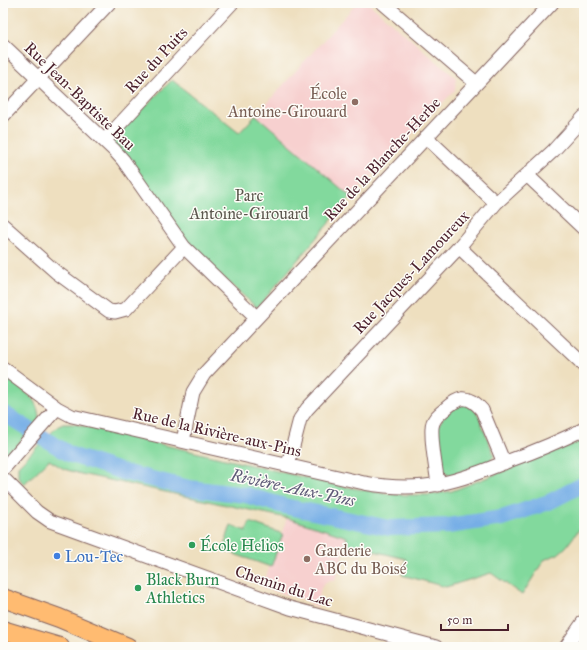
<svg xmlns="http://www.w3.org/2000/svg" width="587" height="650" font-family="'IM FELL Great Primer',serif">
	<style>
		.built { fill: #f7d0cf }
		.green { fill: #82d99d; stroke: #667c64 }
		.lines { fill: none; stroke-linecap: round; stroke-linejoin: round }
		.river { stroke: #76aee6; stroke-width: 16 }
		.minor-casing { stroke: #83625f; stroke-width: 15 }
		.highway-casing { stroke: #83625f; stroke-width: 20 }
		.minor { stroke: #fff; stroke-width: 13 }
		.highway { stroke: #ffbb71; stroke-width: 18 }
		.education-dot { fill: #8d6e63; stroke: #fdfcf7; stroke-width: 1.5 }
		.leisure-dot { fill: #2e9e5b; stroke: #fdfcf7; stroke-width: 1.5 }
		.shop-dot { fill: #3f7fe0; stroke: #fdfcf7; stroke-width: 1.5 }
		.labels { text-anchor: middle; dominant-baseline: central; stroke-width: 3; stroke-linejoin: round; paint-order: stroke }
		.street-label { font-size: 16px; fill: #4a1f2b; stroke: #fdfcf7 }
		.education-label { font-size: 16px; fill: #785e54; stroke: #fdfcf7; text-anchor: end }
		.park-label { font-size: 16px; fill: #5b574d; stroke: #fdfcf7 }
		.leisure-label { font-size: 16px; fill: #27864d; stroke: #fdfcf7; text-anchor: start }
		.shop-label { font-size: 16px; fill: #366cbe; stroke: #fdfcf7; text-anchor: start }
		.water-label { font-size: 17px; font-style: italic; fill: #5c5876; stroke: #fdfcf7 }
	</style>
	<rect width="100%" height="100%" fill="#fdfcf7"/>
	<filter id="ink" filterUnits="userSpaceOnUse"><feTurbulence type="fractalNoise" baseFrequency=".025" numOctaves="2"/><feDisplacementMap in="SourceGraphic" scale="8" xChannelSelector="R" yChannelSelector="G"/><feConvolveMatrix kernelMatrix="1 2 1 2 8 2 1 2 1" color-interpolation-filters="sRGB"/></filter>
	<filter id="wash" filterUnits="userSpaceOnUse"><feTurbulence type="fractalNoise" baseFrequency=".012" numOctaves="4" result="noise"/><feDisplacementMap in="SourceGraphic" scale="16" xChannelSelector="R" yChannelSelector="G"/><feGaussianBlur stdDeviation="0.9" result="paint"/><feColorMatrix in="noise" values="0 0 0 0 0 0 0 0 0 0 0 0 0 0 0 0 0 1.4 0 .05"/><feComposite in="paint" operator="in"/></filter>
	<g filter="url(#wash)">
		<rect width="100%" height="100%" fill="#eedfbf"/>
		<path class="built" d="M357,3H368L456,78L455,90L351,197L256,115Z
			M287,518L347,537L335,581H330L324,584L321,588L317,608L305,600L262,588Z"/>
		<path class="green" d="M172,80L239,133L256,115L351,197L257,308L194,251L110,141Z
			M3,376C21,389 39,396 39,420L8,456L3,457Z
			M465,404L477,412L494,455L490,461L451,475H447L443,469L437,429C440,418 454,406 465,404Z
			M63,424H74L341,486L387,494L407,495H429L452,491L584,440V523L566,547L558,554L544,560L522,595L491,573L446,587L402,575L406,559L346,544L347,537L287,518L81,474L64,469L49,460L24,484L18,477V466L57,427Z
			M250,522L283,534L271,567L223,550L231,525L246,531Z"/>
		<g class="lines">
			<path class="river" d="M3,413L71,455L123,472L189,488L246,495L284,506L389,528L448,526L502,518L549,502L584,484"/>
		</g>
	</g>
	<g filter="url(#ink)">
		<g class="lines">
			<g class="minor-casing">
				<path id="minor" d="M383,3L476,83
					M3,45L114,150L123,160L184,247L256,317
					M3,116L109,3
					M426,137L496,203
					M105,140L232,3
					M527,175L584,229
					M3,225L56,272L109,311L115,312L126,309L184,247
					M459,247L584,365
					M3,368L57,408L72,416L364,483C424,494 456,482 511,460C536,451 560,441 584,429
					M183,441L193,392L204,374L552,3
					M288,465L300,419L307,409L459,247L496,203L553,151L584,117
					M3,469L57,408
					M3,478L37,512L50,521L290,608L436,647
					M438,485C436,467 431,446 432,428C432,420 438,415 444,410C458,397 468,393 482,410L504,463
					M566,647L584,621"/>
			</g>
			<g class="highway-casing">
				<path id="highway" d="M3,598L59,618L128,647
					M3,630L60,647"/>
			</g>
			<use href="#minor" class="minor"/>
			<use href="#highway" class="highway"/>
		</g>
	</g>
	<g class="education-dot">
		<circle cx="355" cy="102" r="4"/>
		<circle cx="307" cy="559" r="4"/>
	</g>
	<g class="leisure-dot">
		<circle cx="192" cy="545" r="4"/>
		<circle cx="138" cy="588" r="4"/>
	</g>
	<circle class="shop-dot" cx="57" cy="556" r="4"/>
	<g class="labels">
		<g class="street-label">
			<text transform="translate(156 60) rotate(-47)">Rue du Puits</text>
			<text transform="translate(80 96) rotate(44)">Rue Jean-Baptiste Bau</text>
			<text transform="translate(382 159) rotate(-47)">Rue de la Blanche-Herbe</text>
			<text transform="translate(411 272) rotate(-47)">Rue Jacques-Lamoureux</text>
			<text transform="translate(217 432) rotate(13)">Rue de la Rivière-aux-Pins</text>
			<text transform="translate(284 586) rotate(18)">Chemin du Lac</text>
		</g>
		<g class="education-label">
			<text x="347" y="93">École<tspan x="347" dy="18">Antoine-Girouard</tspan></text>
			<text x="315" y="550" text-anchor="start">Garderie<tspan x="315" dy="18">ABC du Boisé</tspan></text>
		</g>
		<g class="park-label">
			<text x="249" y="195">Parc<tspan x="249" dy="18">Antoine-Girouard</tspan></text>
		</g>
		<g class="leisure-label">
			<text x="200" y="545">École Helios</text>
			<text x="146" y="579">Black Burn<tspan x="146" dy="18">Athletics</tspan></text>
		</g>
		<g class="shop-label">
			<text x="65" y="556">Lou-Tec</text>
		</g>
		<g class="water-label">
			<text transform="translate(293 488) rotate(12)">Rivière-Aux-Pins</text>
		</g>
	</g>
	<rect width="587" height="650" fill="none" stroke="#fdfcf7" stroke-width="16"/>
	<path d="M441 624v6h67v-6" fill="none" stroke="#4a1f2b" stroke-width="2"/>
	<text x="447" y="624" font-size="12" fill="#4a1f2b" stroke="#fdfcf7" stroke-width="3" paint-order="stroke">50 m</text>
</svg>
